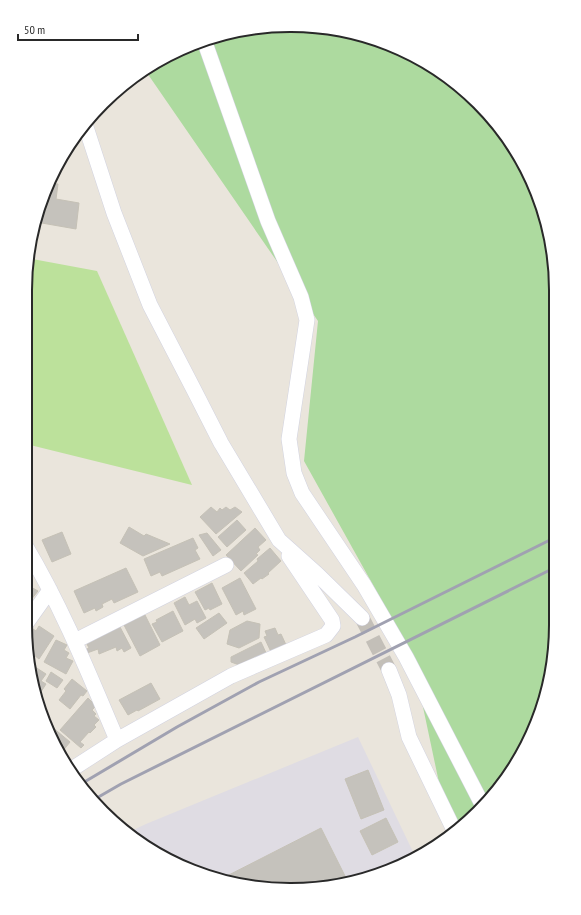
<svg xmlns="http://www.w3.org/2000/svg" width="581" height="915" font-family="'PT Sans Narrow',sans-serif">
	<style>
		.industrial { fill: #dfdce3 }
		.green { fill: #adda9f }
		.pitch { fill: #bce19b }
		.building { fill: #c5c2bc; stroke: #c5c1b6 }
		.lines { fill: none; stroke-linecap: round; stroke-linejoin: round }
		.minor-tunnel { stroke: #c3bfb8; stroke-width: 15; stroke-dasharray: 15 8; stroke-linecap: butt }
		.minor-casing { stroke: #d2d3e0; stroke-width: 16 }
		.minor { stroke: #fff; stroke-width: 15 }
		.rail { stroke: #a0a1b1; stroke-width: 3 }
		.rim { fill: none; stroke: #292929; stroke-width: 2 }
	</style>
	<rect width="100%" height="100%" fill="#eae5dc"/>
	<path class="industrial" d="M358,737L415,856L359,881L290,890L205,876L129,835L127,833L146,824Z"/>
	<path class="green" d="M308,26L359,34L408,52L452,80L490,116L521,158L547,222L555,273L554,659L536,726L501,786L454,831L445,811L412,655L304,461L318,321L145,70L158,60L205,39L256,27Z"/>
	<path class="pitch" d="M27,258L97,271L192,485L26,444Z"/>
	<path class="building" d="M49,183L58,184L56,199L79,203L76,229L36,222L45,189Z
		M211,507L217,512L220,508L222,510L226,507L230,510L235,507L242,512L216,534L200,517Z
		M237,520L246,530L227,547L218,537Z
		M129,527L144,536L146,534L170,544L143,556L120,543Z
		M255,528L266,540L258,547L260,550L256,554L258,555L241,571L226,555Z
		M62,532L71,554L52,562L42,540Z
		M207,533L221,550L213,556L199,535Z
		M193,538L198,548L195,550L200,559L162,576L160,572L151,576L144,559Z
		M270,548L281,561L268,573L269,574L262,579L261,578L253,584L244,573L258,561L257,559Z
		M25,568L32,581L29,586L38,591L26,606L25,605Z
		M126,568L138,592L114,603L112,599L102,604L103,607L96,611L95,608L84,613L74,591Z
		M240,578L256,609L244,615L243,611L236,615L222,588Z
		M212,583L222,604L210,610L209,608L205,610L195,592Z
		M185,597L189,605L197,601L206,618L197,623L195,619L185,625L174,603Z
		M173,611L183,631L162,642L152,624L157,622L156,620Z
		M219,613L227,623L204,639L196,628Z
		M145,615L160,645L140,656L124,625Z
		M247,621L260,624L259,638L239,648L227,644L230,630Z
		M39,626L54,636L39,659L30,652L27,638L33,629L36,631Z
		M120,627L131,648L124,652L122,648L117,651L116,647L99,654L98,649L87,653L85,650L89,648L87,644Z
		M275,628L278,635L281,634L287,647L272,654L264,637L267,636L265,631Z
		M56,640L67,645L64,650L69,653L66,658L73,661L66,674L44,662Z
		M261,642L267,655L242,666L231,662V657Z
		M32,665L46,674L41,681L46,684L37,698Z
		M51,672L63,680L57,688L46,681Z
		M72,679L87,691L83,696L81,695L70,709L59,700L66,691L64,689Z
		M151,683L160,699L138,711L137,710L128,715L119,700Z
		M88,698L96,706L92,710L96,714L94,716L99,720L94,725L96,727L90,733L89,732L80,742L84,745L81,748L60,730Z
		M45,721L70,742L62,752L58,748Z
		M368,770L384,810L361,819L345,779Z
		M386,818L398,842L372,855L360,831Z
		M321,828L348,882L290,890L221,879Z"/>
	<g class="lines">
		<path class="minor-tunnel" d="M362,618L389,670"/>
		<g class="minor-casing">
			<path id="minor" d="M204,40L268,221L301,297L307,320L289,439L294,473L302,493L364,585L406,657L482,804
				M85,124L114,213L150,305L194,390L221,443L279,540L317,574L362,618
				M25,545C62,607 89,674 117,740
				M25,625L50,590
				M75,641L226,565
				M389,670L399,695L409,737L454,830
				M69,771L117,740L231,676L326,635L333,626L332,620L289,556"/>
		</g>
		<use href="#minor" class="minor"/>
		<path class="rail" d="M81,784L177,727L259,682L355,637L554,538
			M95,799L121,784L554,568"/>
	</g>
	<path d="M0 0H581V915H0ZM290 32H291A258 258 0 0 1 549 290V625A258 258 0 0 1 291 883H290A258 258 0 0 1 32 625V290A258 258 0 0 1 290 32Z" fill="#fff" fill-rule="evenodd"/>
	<path class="rim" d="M290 32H291A258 258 0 0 1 549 290V625A258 258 0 0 1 291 883H290A258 258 0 0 1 32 625V290A258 258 0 0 1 290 32Z"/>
	<path d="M18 34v6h120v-6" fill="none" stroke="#292929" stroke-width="2"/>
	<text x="24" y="34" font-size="12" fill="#292929" stroke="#ffffff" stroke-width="3" paint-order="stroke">50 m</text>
</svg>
